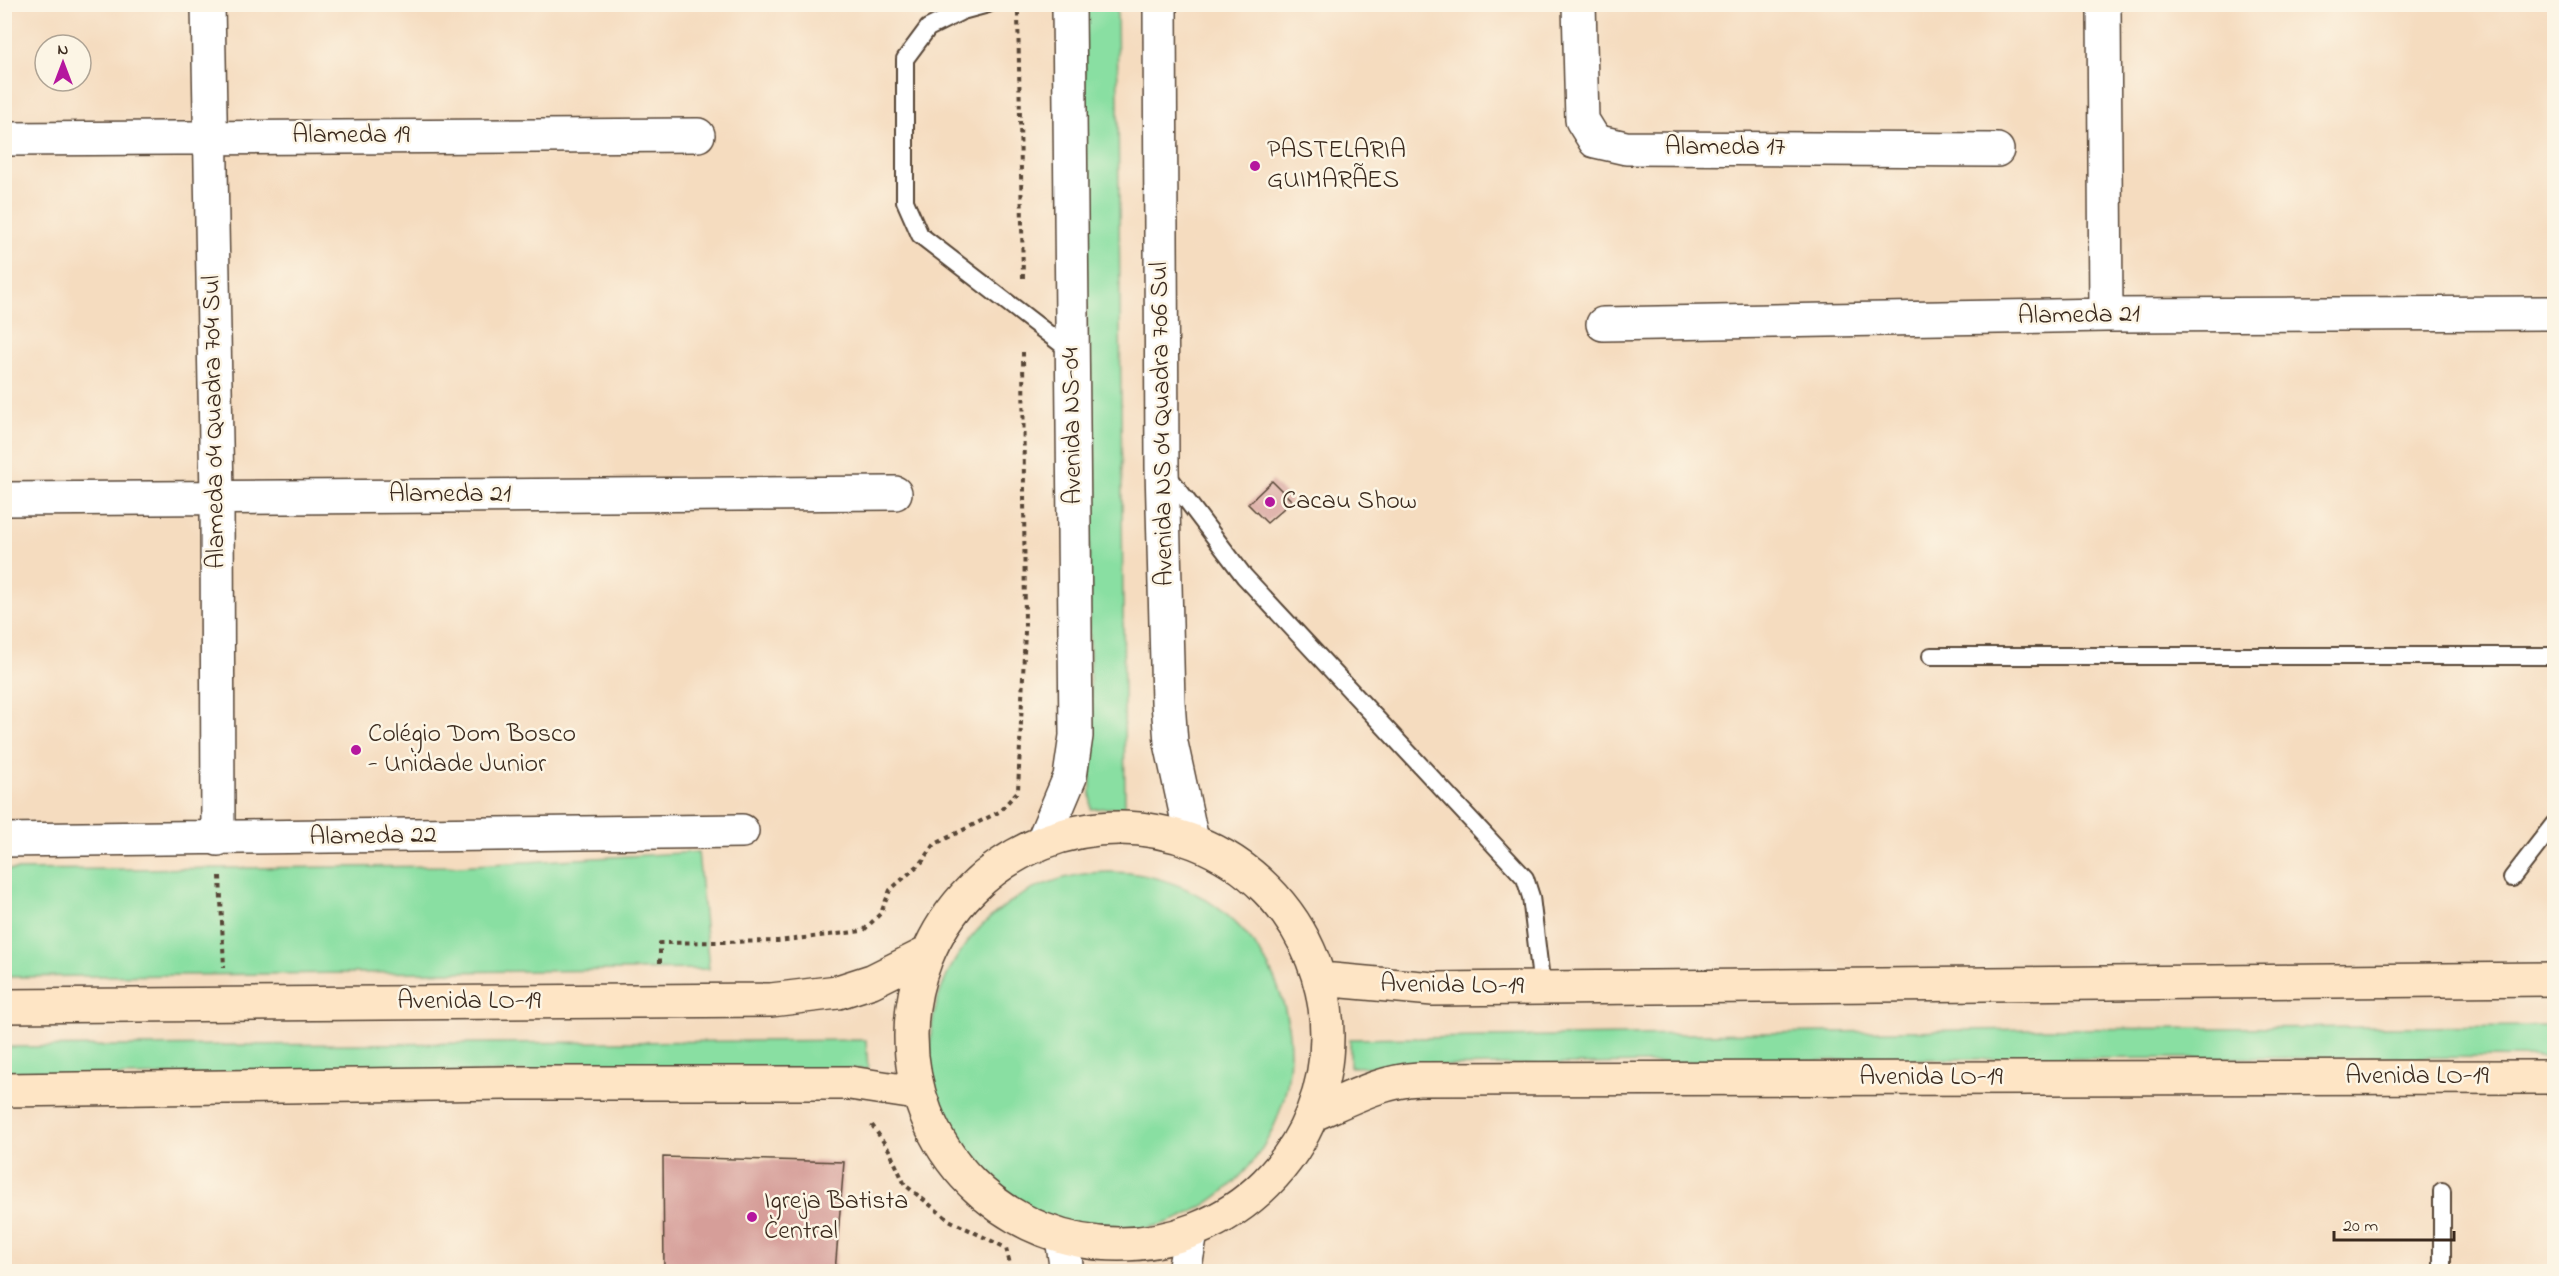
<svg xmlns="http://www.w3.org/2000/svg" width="2559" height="1276" font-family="'Indie Flower',sans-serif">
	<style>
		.green { fill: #89dfa2; stroke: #628460; stroke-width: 1.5 }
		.building { fill: #d69e99 }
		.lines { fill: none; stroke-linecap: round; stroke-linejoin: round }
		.service-casing { stroke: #574536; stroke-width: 20 }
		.minor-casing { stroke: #574536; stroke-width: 36 }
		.tertiary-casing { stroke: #574536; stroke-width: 36 }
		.secondary-casing { stroke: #574536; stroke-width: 36 }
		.path { stroke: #574536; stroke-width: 4; stroke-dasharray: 4.5 4.5; stroke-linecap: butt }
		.service { stroke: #fff; stroke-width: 16 }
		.minor { stroke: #fff; stroke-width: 33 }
		.tertiary { stroke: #fff; stroke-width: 33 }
		.secondary { stroke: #fee5c5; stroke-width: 33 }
		.poi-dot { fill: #b5179e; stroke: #fcf5e5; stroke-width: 2 }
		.labels { text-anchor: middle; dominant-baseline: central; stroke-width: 5; stroke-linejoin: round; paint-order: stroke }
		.street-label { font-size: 26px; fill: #3b2a1e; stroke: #fcf5e5 }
		.poi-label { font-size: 26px; fill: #3b2a1e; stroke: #fcf5e5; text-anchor: start }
	</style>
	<rect width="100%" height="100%" fill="#fcf5e5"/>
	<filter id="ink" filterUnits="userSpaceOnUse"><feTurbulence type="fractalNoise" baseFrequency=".0167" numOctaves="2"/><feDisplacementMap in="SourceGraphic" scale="12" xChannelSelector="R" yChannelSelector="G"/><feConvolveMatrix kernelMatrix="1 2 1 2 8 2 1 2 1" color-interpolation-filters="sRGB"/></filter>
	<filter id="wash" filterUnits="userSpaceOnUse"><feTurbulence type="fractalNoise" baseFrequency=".008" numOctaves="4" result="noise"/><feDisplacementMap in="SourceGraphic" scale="24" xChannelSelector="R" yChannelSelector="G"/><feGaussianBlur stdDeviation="1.35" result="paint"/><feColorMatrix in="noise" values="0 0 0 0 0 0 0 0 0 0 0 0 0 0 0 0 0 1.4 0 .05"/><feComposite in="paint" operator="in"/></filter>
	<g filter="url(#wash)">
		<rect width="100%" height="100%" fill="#f5dcbf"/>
		<path class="green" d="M1084,5H1117L1125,807L1091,809Z
			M698,852L709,969L5,977V870L458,866Z
			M930 1052a180 180 0 1 1 360 0a180 180 0 1 1-360 0Z
			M2554,1026V1057L1942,1059L1350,1067V1039L2039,1029Z
			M866,1040L868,1069L5,1077L4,1047Z"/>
		<g id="blocks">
			<path class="building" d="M1272,481L1292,501L1267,523L1248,504Z
				M663,1157L844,1162L835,1272H664Z"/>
		</g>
	</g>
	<g filter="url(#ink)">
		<use href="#blocks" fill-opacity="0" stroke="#574536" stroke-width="1.5"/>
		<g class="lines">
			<g class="service-casing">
				<path id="service" d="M988,4L962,11L928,28L905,59V201L920,235L1073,353
					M1166,473L1244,576L1525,878L1531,897L1542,988
					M1931,656H2554
					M2512,878L2554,824
					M2442,1191V1272"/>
			</g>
			<g class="minor-casing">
				<path id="minor" d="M208,4L217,496L218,839
					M1579,4L1582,120L1595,141L1626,148L1997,150
					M2104,4L2106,315
					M4,139L698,135
					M1603,324L2106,315L2554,313
					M4,499L895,493
					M4,840L742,831"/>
			</g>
			<g class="tertiary-casing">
				<path id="tertiary" d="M1160,4L1162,468L1168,702L1171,743L1192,840
					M1043,841L1070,777L1076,736L1069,4
					M1062,1238L1067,1272
					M1184,1272L1191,1233"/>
			</g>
			<g class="secondary-casing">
				<path id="secondary" d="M911 1036a208 208 0 1 1 416 0a208 208 0 1 1-416 0Z
					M1321,979L1433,989L2554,979
					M4,1006L771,1000L838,992L872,981L924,955
					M4,1090L507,1083H850L916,1093
					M1314,1114C1349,1099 1381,1081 1419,1079L2554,1077"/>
			</g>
			<path class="path" d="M1018,13L1023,278
				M220,876L224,968
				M660,963V943L778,941L863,931L881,913L890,890L922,862L935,844L999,812L1018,791L1025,631L1023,352
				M872,1125L889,1150L905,1185L949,1220L1006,1248L1012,1272"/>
			<use href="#service" class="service"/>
			<use href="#minor" class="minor"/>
			<use href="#tertiary" class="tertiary"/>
			<use href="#secondary" class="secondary"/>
		</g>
	</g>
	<g class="poi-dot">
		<circle cx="1255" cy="166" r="6"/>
		<circle cx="1270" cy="502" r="6"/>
		<circle cx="356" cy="750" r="6"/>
		<circle cx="752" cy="1217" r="6"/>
	</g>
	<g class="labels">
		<g class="street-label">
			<text x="351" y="136">Alameda 19</text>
			<text x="1725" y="148">Alameda 17</text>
			<text transform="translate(2079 316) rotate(-1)">Alameda 21</text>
			<text transform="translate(215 422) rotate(-91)">Alameda 04 Quadra 704 Sul</text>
			<text transform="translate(1163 424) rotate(-91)">Avenida NS 04 Quadra 706 Sul</text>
			<text transform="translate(1073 426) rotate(-91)">Avenida NS-04</text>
			<text x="450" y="495">Alameda 21</text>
			<text transform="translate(373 837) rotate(-1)">Alameda 22</text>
			<text transform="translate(1452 986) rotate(1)">Avenida LO-19</text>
			<text x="469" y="1002">Avenida LO-19</text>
			<text x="2417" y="1077">Avenida LO-19</text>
			<text x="1931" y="1078">Avenida LO-19</text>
		</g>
		<g class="poi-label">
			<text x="1267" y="151">PASTELARIA<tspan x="1267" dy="30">GUIMARÃES</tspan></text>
			<text x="1282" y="502">Cacau Show</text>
			<text x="368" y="735">Colégio Dom Bosco<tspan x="368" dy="30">- Unidade Junior</tspan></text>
			<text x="764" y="1202">Igreja Batista<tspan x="764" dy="30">Central</tspan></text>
		</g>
	</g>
	<rect width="2559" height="1276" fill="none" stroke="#fcf5e5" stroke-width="24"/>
	<g transform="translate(63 63)"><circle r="28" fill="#fcf5e5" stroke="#afa495" stroke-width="1.5"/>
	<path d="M0-4.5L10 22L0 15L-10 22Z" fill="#b5179e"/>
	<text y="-9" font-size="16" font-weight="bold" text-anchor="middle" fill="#3b2a1e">N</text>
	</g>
	<path d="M2334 1231v9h120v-9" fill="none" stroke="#3b2a1e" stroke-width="3"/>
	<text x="2343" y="1231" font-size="18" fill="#3b2a1e" stroke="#fcf5e5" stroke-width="4.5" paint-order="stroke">20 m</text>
</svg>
